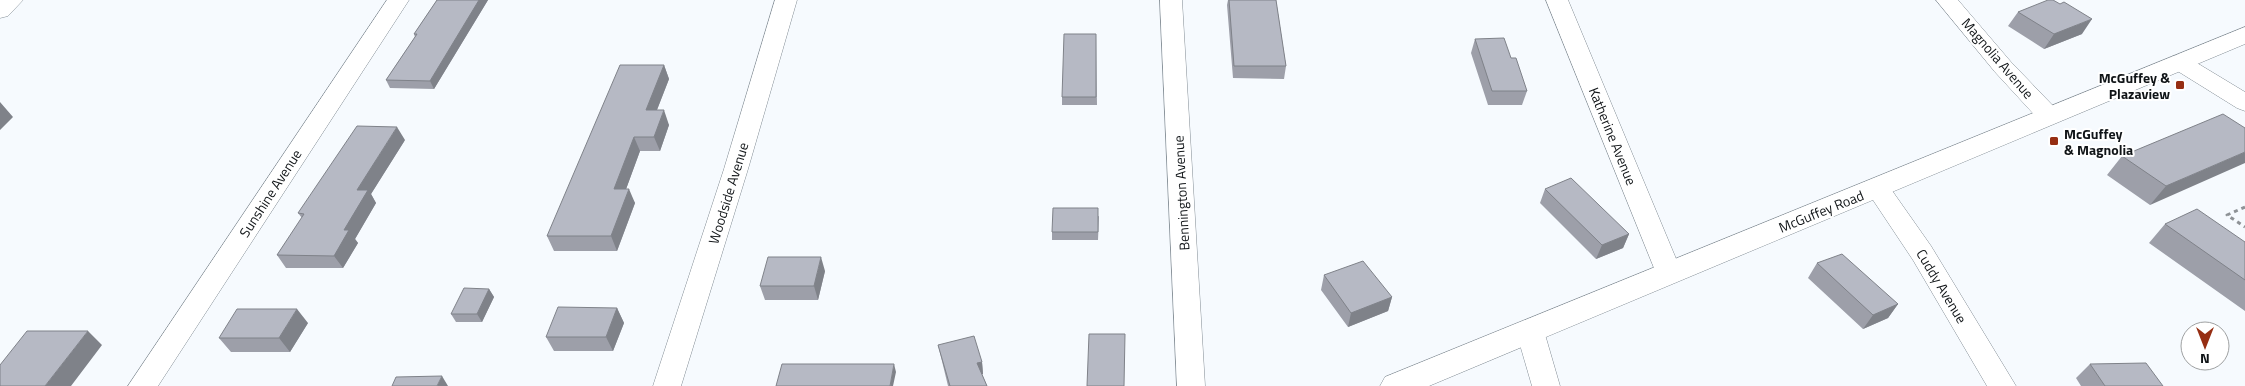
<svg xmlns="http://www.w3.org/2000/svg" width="2245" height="386" font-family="'Titillium Web',sans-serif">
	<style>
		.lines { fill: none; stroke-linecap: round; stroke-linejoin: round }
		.minor-casing { stroke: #828c94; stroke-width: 1 }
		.tertiary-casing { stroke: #828c94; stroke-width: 1 }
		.path { stroke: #8e9296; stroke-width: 3; stroke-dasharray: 4 4; stroke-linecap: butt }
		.minor { fill: #fff; fill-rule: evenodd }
		.tertiary { fill: #fff; fill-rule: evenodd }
		.wall { fill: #9d9fa9 }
		.shaded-wall { fill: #7f8289 }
		.building { fill: #b6b9c4; stroke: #7f8289 }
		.poi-dot { fill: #962e13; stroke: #fff; stroke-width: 2 }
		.labels { text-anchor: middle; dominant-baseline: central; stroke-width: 4; stroke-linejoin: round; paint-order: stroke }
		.street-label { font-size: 14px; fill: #101417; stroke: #fff }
		.poi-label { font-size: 14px; font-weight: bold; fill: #101417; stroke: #fff; text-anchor: end }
	</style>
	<rect width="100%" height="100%" fill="#f6fafe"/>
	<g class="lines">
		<g class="minor-casing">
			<path id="minor" d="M387,0H409L158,386H128Z
				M775,0H797L748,169L681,386H653L724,169Z
				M1160,0H1182L1205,386H1177Z
				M1546,0H1568L1682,273L1678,280L1669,283L1660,280L1656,273Z
				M1936,0H1958L2011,62L2057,110L2061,116L2057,122L2049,124L2041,122L1995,72Z
				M2179,55L2187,57L2245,92V111L2237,108L2171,67L2168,62L2171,57Z
				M1877,179L1886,182L1931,246L2016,386H1987L1913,260L1865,188L1868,182Z
				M1530,320L1540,323L1544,331L1560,386H1532L1516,331L1520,323Z"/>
		</g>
		<g class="tertiary-casing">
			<path id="tertiary" d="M0,0H23L8,16L0,18Z
				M2245,27V44L1429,386H1380L1385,377Z"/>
		</g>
		<path class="path" d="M2245,207L2227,215L2245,227"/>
		<use href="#minor" class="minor"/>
		<use href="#tertiary" class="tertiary"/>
	</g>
	<path class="wall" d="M437,0H488L434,89L390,88L386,80L415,37L414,34Z
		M1228,0H1276L1286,66L1284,79L1233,78L1227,5Z
		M2060,4L2082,34L2044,49L2008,26L2018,12Z
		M1096,34L1097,105H1062V97Z
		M1475,39L1511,58L1527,91L1522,105H1488L1471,53Z
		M664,65L669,79L657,110L669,125L660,151H640L626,189L635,203L617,251H554L547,236Z
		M2245,128L2150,205L2107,175L2122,156Z
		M405,140L371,194L376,203L355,239L358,243L343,268H286L277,255L302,218L298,213Z
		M1545,189L1629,234L1623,248L1596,259L1540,203Z
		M1099,216L1098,240H1052V232Z
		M2165,224L2245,242V311L2149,243Z
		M1817,263L1898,304L1888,318L1863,329L1808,278Z
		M825,271L818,300H765L760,286Z
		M1324,275L1392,297L1388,311L1348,327L1321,290Z
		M489,289L494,297L482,322H456L451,314Z
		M617,308L624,323L613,351H554L546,337Z
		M308,323L290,352H231L219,338Z
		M938,345L982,362L983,374H982L987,386H948L941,357Z
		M2090,364L2163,386H2081L2076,378Z"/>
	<path class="shaded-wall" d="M479,0H488L434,89L430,81Z
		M2092,19L2082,34L2044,49L2054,34Z
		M664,65L669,79L651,125L646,110Z
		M0,102L13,117L0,130Z
		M664,110L669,125L660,151L654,137Z
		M397,127L405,140L371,194L376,203L355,239L358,243L343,268L334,256L344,230L357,190Z
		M634,137L640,151L621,203L614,189Z
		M2245,152V163L2150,205L2166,186Z
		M629,189L635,203L617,251L611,236Z
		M1629,234L1623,248L1596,259L1602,245Z
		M821,257L825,271L818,300L814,286Z
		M489,289L494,297L482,322L477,314Z
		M1392,297L1388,311L1348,327L1351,313Z
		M1898,304L1888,318L1863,329L1873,315Z
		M617,308L624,323L613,351L606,337Z
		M297,309L308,323L290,352L279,338Z
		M88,331L102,345L71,386H45Z
		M982,362L983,374L979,375L977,363Z
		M894,364L896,372L893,386H890Z
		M442,376L448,386H437Z"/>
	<path class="building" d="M437,0H479L430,81L386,80L417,34H414Z
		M1229,0H1276L1286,66H1234Z
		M2048,0H2053L2060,4L2064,2L2092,19L2054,34L2018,12Z
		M1064,34H1096V97H1062Z
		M1504,38L1511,58H1516L1527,91H1492L1475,39Z
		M620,65H664L646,110H664L654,137H634L614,189H629L611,236H547Z
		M2223,114L2245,128V152L2166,186L2122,156Z
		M357,126L397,127L357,190H368L344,230H349L334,256L277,255L304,214L298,213Z
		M1571,178L1629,234L1602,245L1545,189Z
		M1053,208H1098V232H1052Z
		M2197,209L2245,242V280L2165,224Z
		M1842,254L1898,304L1873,315L1817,263Z
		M768,257H821L814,286H760Z
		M1363,261L1392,297L1351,313L1324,275Z
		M464,288L489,289L477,314H451Z
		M558,307L617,308L606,337H546Z
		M237,309H297L279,338H219Z
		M27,331H88L45,386H0V365Z
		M1089,334H1125L1124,386H1087Z
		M974,336L982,362L977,363L987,386H950L938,345Z
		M2146,363L2163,386H2105L2090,364Z
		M782,364H894L890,386H776Z
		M442,376L437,386H392L396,377Z"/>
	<g class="poi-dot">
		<rect x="2175" y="80" width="10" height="10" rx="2.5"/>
		<rect x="2049" y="136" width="10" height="10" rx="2.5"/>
	</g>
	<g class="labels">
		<g class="street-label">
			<text transform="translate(1998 58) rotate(49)">Magnolia Avenue</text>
			<text transform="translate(1613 136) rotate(68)">Katherine Avenue</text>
			<text transform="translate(270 193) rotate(-57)">Sunshine Avenue</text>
			<text transform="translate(728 193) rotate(-73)">Woodside Avenue</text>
			<text transform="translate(1181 193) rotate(-93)">Bennington Avenue</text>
			<text transform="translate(1821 211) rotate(-22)">McGuffey Road</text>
			<text transform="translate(1942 286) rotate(59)">Cuddy Avenue</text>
		</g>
		<g class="poi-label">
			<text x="2170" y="77">McGuffey &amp;<tspan x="2170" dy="16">Plazaview</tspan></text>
			<text x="2064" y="133" text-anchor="start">McGuffey<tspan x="2064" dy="16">&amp; Magnolia</tspan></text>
		</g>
	</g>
	<g transform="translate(2205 346) rotate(180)"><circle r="24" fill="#ffffff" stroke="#9fa1a2"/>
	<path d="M0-4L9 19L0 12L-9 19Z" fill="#962e13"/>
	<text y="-8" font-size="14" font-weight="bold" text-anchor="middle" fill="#101417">N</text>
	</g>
</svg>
